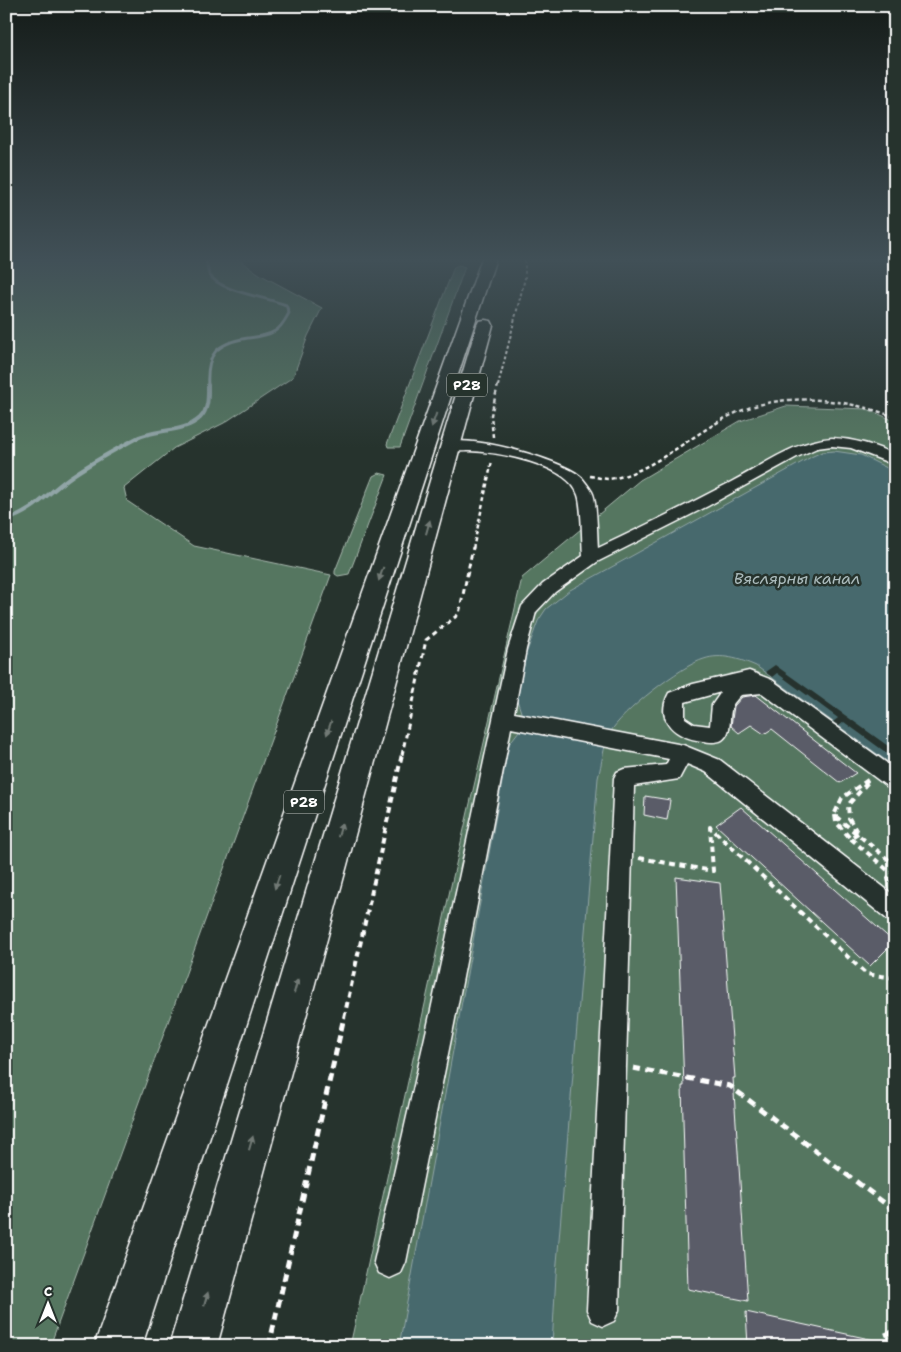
<svg xmlns="http://www.w3.org/2000/svg" width="901" height="1352" font-family="'Shantell Sans',sans-serif">
	<style>
		.green { fill: #547660; stroke: #aabab0 }
		.water { fill: #47696d; stroke: #91a5a7 }
		.pier { fill: #26332d }
		.lines { fill: none; stroke-linecap: round; stroke-linejoin: round }
		.stream-far1 { stroke: #91a5a7; stroke-width: 3 }
		.stream { stroke: #91a5a7; stroke-width: 4 }
		.building { fill: #5a5c68; stroke: #fff }
		.minor-casing { stroke: #fff; stroke-width: 3 }
		.highway-casing { stroke: #fff; stroke-width: 3 }
		.path-far4 { stroke: #fff; stroke-width: 2; stroke-dasharray: 3 2.5; stroke-linecap: butt }
		.path-far3 { stroke: #fff; stroke-width: 2.5; stroke-dasharray: 4 3; stroke-linecap: butt }
		.path-far2 { stroke: #fff; stroke-width: 3; stroke-dasharray: 5 4; stroke-linecap: butt }
		.path-far1 { stroke: #fff; stroke-width: 4; stroke-dasharray: 6 4.5; stroke-linecap: butt }
		.path { stroke: #fff; stroke-width: 5; stroke-dasharray: 8 5.5; stroke-linecap: butt }
		.minor { fill: #26332d; fill-rule: evenodd }
		.highway { fill: #26332d; fill-rule: evenodd }
		.oneway { fill: #727a76 }
		.labels { text-anchor: middle; dominant-baseline: central; stroke-width: 5; stroke-linejoin: round; paint-order: stroke }
		.shield { fill: #26332d; stroke: #bec2c0; stroke-width: 1 }
		.shield-label { font-size: 14px; font-weight: bold; fill: #fff }
		.water-label { font-size: 16px; font-style: italic; fill: #acbcbd; stroke: #26332d }
	</style>
	<rect width="100%" height="100%" fill="#26332d"/>
	<filter id="ink" filterUnits="userSpaceOnUse"><feTurbulence type="fractalNoise" baseFrequency=".02" numOctaves="2"/><feDisplacementMap in="SourceGraphic" scale="10" xChannelSelector="R" yChannelSelector="G"/><feConvolveMatrix kernelMatrix="1 2 1 2 8 2 1 2 1" color-interpolation-filters="sRGB"/></filter>
	<g filter="url(#ink)">
		<path class="green" d="M6,258H236L261,275L322,308L308,336L293,377L224,423L174,448L124,488L127,501L194,546L331,575L50,1346H6Z
			M459,265L465,267L400,447H388L387,444L454,267Z
			M786,406L867,409L895,421V1346H350L450,890L522,578L640,480L740,421Z
			M379,473L387,475L349,574L338,576L335,574V571L373,476Z"/>
		<path class="water" d="M834,451L861,455L895,472V767L756,666C740,659 721,653 704,659C682,665 620,713 610,733C603,747 602,763 598,778L556,1275L552,1346H399L509,744L519,731L521,712L517,700L526,654L538,621L546,609L570,590L813,456L822,452Z"/>
		<path class="pier" d="M775,665L895,751V759L844,722L839,726L833,722L838,718L777,673L772,677L765,672Z"/>
		<g class="lines">
			<path class="stream-far1" d="M206,258C207,263 207,269 209,274C219,292 267,297 286,305L289,313C285,320 282,327 275,331C267,336 257,337 248,338C216,343 206,354 208,386"/>
			<path class="stream" d="M6,520C32,513 48,493 69,478C90,463 113,451 135,439C155,428 183,434 200,418C209,409 208,396 208,385"/>
		</g>
		<path class="building" d="M756,695L856,773L840,783L772,729L764,734L751,725L739,733L731,726L734,706L742,697Z
			M645,796L670,800L667,820L644,815Z
			M741,807L894,942L870,966L716,825Z
			M676,877L720,883L735,1078H733L748,1301L688,1289L682,1086H684Z
			M746,1312L874,1340L873,1346H748Z"/>
		<g class="lines">
			<g class="minor-casing">
				<path id="minor" d="M832,438C854,439 875,445 895,455V465L851,448L832,446L817,448L797,457L708,506L597,562L555,592L536,612L526,649L514,713L683,745L720,760L895,896V922L887,919L706,772L687,764L679,779L634,786L619,1310L614,1321L603,1326L592,1321L587,1310L614,778L617,772L624,769L666,765L669,759L511,728L454,1024L406,1262L401,1273L390,1278L379,1273L374,1262L428,1024L508,649L522,606L543,584L583,556C582,542 582,506 578,495C568,464 498,452 469,451C461,451 449,453 444,446C457,429 568,461 582,478C586,483 591,489 593,494C597,504 597,535 598,548C643,527 687,505 731,482C764,465 794,441 832,438Z
					M749,671L772,680L895,769V790L888,787L762,693L741,695C738,698 733,703 732,707C728,718 733,732 722,740C717,743 709,742 703,741C676,738 654,721 669,693L693,684ZM721,692L712,705L710,726L694,724L685,718V702Z"/>
			</g>
			<g class="highway-casing">
				<path id="highway" d="M482,258H496L142,1346H94Z
					M485,320L491,321L493,325L217,1346H169L477,325L479,321Z"/>
			</g>
			<path class="path-far4" d="M498,386L525,278V258"/>
			<path class="path-far3" d="M493,437L491,415L498,385
				M590,476C596,477 603,479 609,479C652,474 697,429 738,412C787,391 846,399 895,417
				M473,549L492,461"/>
			<path class="path-far2" d="M402,755L426,640L459,614L473,547"/>
			<path class="path-far1" d="M868,780L842,798L834,815L895,865
				M835,815L836,822L850,838
				M857,832L849,818L848,805L869,781
				M858,833L850,838L891,873
				M639,858L713,871L710,827L866,974L895,978
				M889,882L888,878L895,869
				M344,1018L402,754"/>
			<path class="path" d="M633,1068L730,1086L895,1211
				M885,1335L895,1331
				M269,1346L344,1017"/>
			<use href="#minor" class="minor"/>
			<use href="#highway" class="highway"/>
		</g>
		<defs><path id="oneway-solid" d="M-6-.8H1V-3.2L6.5 0L1 3.2V.8H-6Z" transform="scale(1.25)"/></defs>
		<g class="oneway">
			<use href="#oneway-solid" transform="translate(434 420) rotate(109)"/>
			<use href="#oneway-solid" transform="translate(428 527) rotate(-74)"/>
			<use href="#oneway-solid" transform="translate(381 574) rotate(109)"/>
			<use href="#oneway-solid" transform="translate(329 728) rotate(109)"/>
			<use href="#oneway-solid" transform="translate(340 830) rotate(-74)"/>
			<use href="#oneway-solid" transform="translate(277 882) rotate(109)"/>
			<use href="#oneway-solid" transform="translate(296 986) rotate(-74)"/>
			<use href="#oneway-solid" transform="translate(251 1143) rotate(-74)"/>
			<use href="#oneway-solid" transform="translate(206 1299) rotate(-74)"/>
		</g>
	</g>
	<linearGradient id="sky" x2="0" y2="1"><stop stop-color="#151c19"/><stop offset="0.58" stop-color="#415057"/><stop offset="1" stop-color="#415057" stop-opacity="0"/></linearGradient>
	<rect width="901" height="448" fill="url(#sky)"/>
	<g class="labels">
		<g class="shield">
			<rect x="447" y="373.5" width="40" height="23" rx="4"/>
			<rect x="284" y="790.5" width="40" height="23" rx="4"/>
		</g>
		<g class="shield-label">
			<text x="467" y="385">Р28</text>
			<text x="304" y="802">Р28</text>
		</g>
		<g class="water-label">
			<text x="797" y="578">Вяслярны канал</text>
		</g>
	</g>
	<rect width="901" height="1352" fill="none" stroke="#26332d" stroke-width="25"/>
	<rect x="12" y="12" width="876" height="1327" fill="none" stroke="#fff" stroke-width="2" filter="url(#ink)"/>
	<g transform="translate(48 1304)" stroke="#26332d" stroke-width="4" paint-order="stroke">
	<path d="M0-4L9 19L0 12L-9 19Z" fill="#ffffff"/>
	<text y="-8" font-size="14" font-weight="bold" text-anchor="middle" fill="#ffffff">С</text>
	</g>
</svg>
